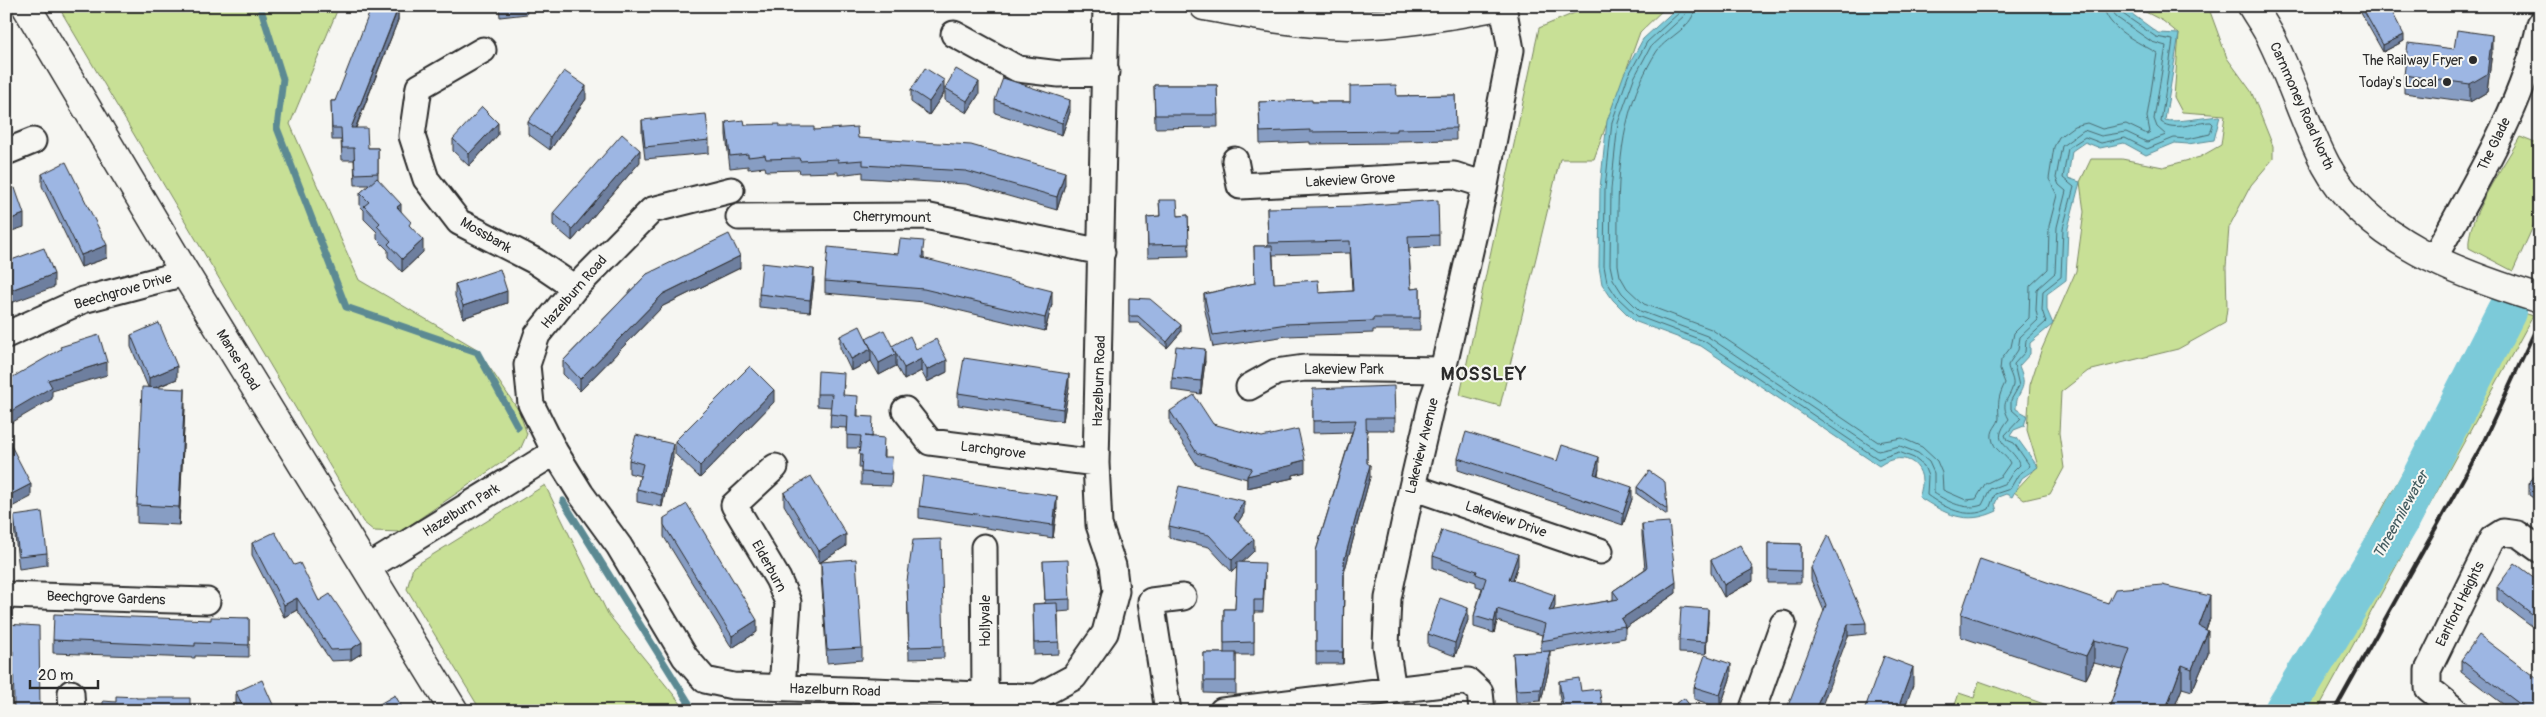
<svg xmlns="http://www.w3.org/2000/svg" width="2546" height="717" font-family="Pangolin,sans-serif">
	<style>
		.green { fill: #c8e096; stroke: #7a8660 }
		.water { fill: #7ccad9; stroke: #5c8a93 }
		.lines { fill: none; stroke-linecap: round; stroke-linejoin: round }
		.shore { stroke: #4b6b71; stroke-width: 1 }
		.stream { stroke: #5c8a93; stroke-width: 7 }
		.river { stroke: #7ccad9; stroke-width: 40 }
		.minor-casing { stroke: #2b2b2b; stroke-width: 29 }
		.tertiary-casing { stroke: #2b2b2b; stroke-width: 31 }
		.secondary-casing { stroke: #2b2b2b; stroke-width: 31 }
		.minor { stroke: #f6f6f2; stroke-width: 25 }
		.tertiary { stroke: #f6f6f2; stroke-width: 28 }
		.secondary { stroke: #f6f6f2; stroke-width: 28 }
		.rail { stroke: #2b2b2b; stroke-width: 4 }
		.wall { fill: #879dc3; stroke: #2b2b2b; fill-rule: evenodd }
		.shaded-wall { fill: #6e7f9f; stroke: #2b2b2b }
		.building { fill: #9db6e3; stroke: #2b2b2b }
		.poi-dot { fill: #2b2b2b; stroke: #f6f6f2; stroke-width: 2 }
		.labels { text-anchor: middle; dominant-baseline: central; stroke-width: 4; stroke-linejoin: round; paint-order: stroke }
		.poi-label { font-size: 14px; fill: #2b2b2b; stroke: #f6f6f2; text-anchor: end }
		.street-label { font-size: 14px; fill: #2b2b2b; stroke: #f6f6f2 }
		.water-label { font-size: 15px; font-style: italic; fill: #435b5f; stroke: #f6f6f2 }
		.district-label { font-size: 19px; font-weight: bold; letter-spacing: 1px; fill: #2b2b2b; stroke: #f6f6f2 }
	</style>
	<rect width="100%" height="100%" fill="#f6f6f2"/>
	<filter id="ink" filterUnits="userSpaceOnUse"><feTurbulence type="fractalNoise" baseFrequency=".02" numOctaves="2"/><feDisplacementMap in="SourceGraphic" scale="10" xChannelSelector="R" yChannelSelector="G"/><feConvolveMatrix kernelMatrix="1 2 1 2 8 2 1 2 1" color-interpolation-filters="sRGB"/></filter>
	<g filter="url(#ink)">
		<path class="green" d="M58,6H339L290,124L359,280L477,349L519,411L527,434L520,450L400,532L374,531L363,522Z
			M1591,6H1667L1640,32L1594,159H1560L1500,406L1460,395L1539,28Z
			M2134,6H2208L2227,58L2251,91L2273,146V159L2251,185L2229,227L2226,267L2227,308L2225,323L2178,349L2088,371L2061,392L2059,433L2064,468L2050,494L2024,500L2014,492L2038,466L2027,430L2030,385L2041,351L2076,271L2084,212L2080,182L2091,159H2122L2163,167L2200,157L2221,145L2225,115L2182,112L2174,97L2179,34L2163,21Z
			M2520,137L2540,145V211L2513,271L2469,248C2466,217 2504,166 2520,137Z
			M2495,305L2533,316L2317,711H2271Z
			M545,485L608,614L682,705L676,711H481L407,589L413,567Z
			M1979,681L2055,708L2054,711H1953L1959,693L1974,698Z"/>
		<path class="water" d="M1679,6H2121L2158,33L2179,34L2165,120C2175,123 2206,117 2220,116L2214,140L2188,144L2175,143L2146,155L2124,143L2100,148L2085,142L2072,151L2068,178L2080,182L2068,228L2066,280L2047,294V310L2053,324L2030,343V354L2019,366C2030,392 2016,388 2016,409L2027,415L2024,426L2014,430L2010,436L2017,438L2038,467L2022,478L2012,497L2006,494L1998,497L1995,504L1997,511C1965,526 1946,514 1919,497C1931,467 1906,447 1879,466L1701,346L1634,321L1613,300L1602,284L1599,267L1600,188L1607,121L1624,74L1643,39Z"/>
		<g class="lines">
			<path class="shore" d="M1681,6L1680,12L1647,42L1628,76L1612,122L1605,189L1604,266L1607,282L1617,297L1637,316L1704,341L1878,459L1899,452L1914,458L1924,466L1928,476L1927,495C1945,508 1967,520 1989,509L1995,494L2010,489L2018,475L2030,466L2014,443L2007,440L2005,435L2021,418L2011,409V400L2019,386L2014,364L2025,352L2026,340L2046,322L2042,310L2043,291L2061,277L2063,228L2074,187L2063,178L2068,148L2085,137L2101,143L2125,138L2147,149L2174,138L2188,139L2210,134L2213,124L2211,122C2195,122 2174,132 2161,122L2173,40L2156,37L2120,12L2118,6
				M1688,6L1685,15L1651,46L1634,78L1618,123L1611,189L1610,265L1613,279L1622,293L1640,311L1707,336L1878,451L1900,446L1918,453L1929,462L1934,473V493C1948,502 1966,511 1982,505L1990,489L2006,483L2013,472L2020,465C2011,443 1988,445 2009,419C1999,401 2010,400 2013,385C2014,378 2008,371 2008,365L2018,350L2020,337L2038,320L2036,310L2037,289L2055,273L2057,227L2066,191L2059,185L2056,178L2062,146L2084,130L2101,136L2126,132L2147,142L2166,135L2157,127L2154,119L2166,46L2152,42L2116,17L2111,6
				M1695,6C1695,27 1668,36 1657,51C1651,60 1645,72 1641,81C1615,138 1618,203 1618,265L1620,276L1627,288L1644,304L1711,329L1878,442L1902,438L1922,447L1937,461L1942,473L1943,490L1966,500L1976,499L1985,484L2001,476L2010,463C2006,454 1996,452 1993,442C1988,429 2000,425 1999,417C1998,402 1998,397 2005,383L2000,370L2001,360L2011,347L2014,333L2029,318L2030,286L2048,269L2049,226L2057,195L2049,179L2054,147L2059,137L2074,126L2087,123L2102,129L2126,124L2147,134L2150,132L2147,117L2157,53C2140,43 2105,28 2104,6"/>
			<path class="stream" d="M260,6L283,79L277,128L346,307L477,352L518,427
				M563,501L689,703L681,711"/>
			<path class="river" d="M2284,711L2400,520L2506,312"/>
			<g class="minor-casing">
				<path id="minor" d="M954,34L1018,69L1059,74L1106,72
					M483,50L419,87L412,136L426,179L459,222L535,261L575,288
					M6,152L33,141
					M1235,160L1240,186L1454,175L1485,185
					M731,190L652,210L575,288L537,335L527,365L531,404L555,452L581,494L619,546L685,657L705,680L733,686L1037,697L1074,677L1105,633L1116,591L1113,566L1099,525L1096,463L1106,6
					M739,217L925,216L1102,252
					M2434,258C2472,189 2525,102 2540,24
					M6,335L83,300L185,273
					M1249,387L1276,372L1305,368L1443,370
					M905,410L930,442L1096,463
					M775,467L734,505L778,579L788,602L782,688
					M1412,487L1600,551
					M984,547L985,696
					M367,568L555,452
					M6,595L207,601
					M71,693L72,711
					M1168,711L1151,601L1183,597
					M1222,711L1393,690
					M1482,711L1480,692L1468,681L1393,690L1386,646L1388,598L1412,487L1432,401L1443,370L1485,185L1511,50L1503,6
					M1752,711L1783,624
					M2456,711L2428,688V670L2492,539L2503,532L2518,534L2540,550"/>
			</g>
			<g class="tertiary-casing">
				<path id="tertiary" d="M1204,6C1252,15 1299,24 1348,25C1399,25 1450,15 1500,6
					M2252,6C2259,18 2268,30 2273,42C2293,83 2305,125 2326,165C2367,241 2461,275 2540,299"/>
			</g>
			<g class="secondary-casing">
				<path id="secondary" d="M26,6L185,273L454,711"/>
			</g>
			<use href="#minor" class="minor"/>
			<use href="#tertiary" class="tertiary"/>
			<use href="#secondary" class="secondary"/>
			<path class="rail" d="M2334,711L2483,443L2540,320"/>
		</g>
		<path class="wall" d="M397,6H404L398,9V20L356,128L368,148H378V180L401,211L411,228L423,252L402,272L388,257V250L377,239V232L364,219V210L360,206V193L369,185H355L354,160H342L341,140H332L331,101H335L398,8Z
			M499,6H527V14L500,17Z
			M2357,6H2389L2404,41L2383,52Z
			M2454,49L2492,52L2487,92L2470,102L2404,93V75Z
			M1154,85H1217L1218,127L1155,128Z
			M945,88L979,94L967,113L945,100Z
			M911,90L944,93L929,115L911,102Z
			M1455,95L1456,140L1397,141V143L1310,144V142L1260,144L1259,102H1350L1397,96Z
			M586,99L550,150L528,134V122Z
			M995,100L1070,112L1062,135L995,113Z
			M642,120L709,140V153L645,159L642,133Z
			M726,122L745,125L814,130L858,138L1065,184L1057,210L966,184L863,178V172L838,175V172L800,173L799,170L766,171L765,167L748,169V166L730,168L726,135Z
			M498,135L469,166L453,151V139Z
			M640,162L572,241L553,225V213Z
			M42,174L107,258L81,267L42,186Z
			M1159,200L1178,216L1188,215L1189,256L1148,257L1147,217L1160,216Z
			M1267,208L1439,235V246L1409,248L1411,289L1420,288V330H1373V333L1287,336L1213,347L1204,306V294L1255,283L1254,246H1268ZM1350,253L1352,291L1319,293L1274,283L1273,255Z
			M924,253V259L1052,304L1045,331L924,302L825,293V281L898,254Z
			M740,268L663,306L580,391L563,374V361L647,274Z
			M814,281L810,312L759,307V294Z
			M455,284L507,303L463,318L455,296Z
			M1129,298L1181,332L1167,348L1138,323H1129Z
			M131,335L177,379L156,388L185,407L179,525L137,523V505L148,387L131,347Z
			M840,336L866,339L892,346L916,349L947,372L927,382L921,371L904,380L896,366L879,375L871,361L851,371L840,348Z
			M1205,361L1201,394L1172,390V378Z
			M844,385L843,395L858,409V416L873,437L884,450V457L892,470L891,486L861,485V468H859L860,448H847V428L830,427L831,407L817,406V394Z
			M1069,387L1063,421L958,405V393Z
			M1313,389L1395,418V430H1367V463L1370,477L1344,573L1343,664H1316V551L1352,432L1313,433Z
			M774,402L700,478L675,454V441Z
			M1170,411L1213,424L1305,472L1293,475V478L1247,488V479L1197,465L1170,423Z
			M673,457L662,507L637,502V489L640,476L629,473V460Z
			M1458,458L1557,461L1599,469L1598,475L1632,499L1623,525L1458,470Z
			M2540,469V503L2529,495V483Z
			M1637,487L1667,509V515L1637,494Z
			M784,493L846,546L821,562L862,648V660L827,663L821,574V562L819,563L784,505Z
			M919,506L1057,508L1053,538L919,518Z
			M1244,513L1238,522L1254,551L1242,562L1265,575L1263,612H1254V655H1236V694L1204,693V653H1224V609H1235L1237,567L1232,572L1209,547L1169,538V526Z
			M14,516L47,553V565L19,569L14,528Z
			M664,518L757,632L732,648L664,537Z
			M1642,524L1676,593L1625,628V638L1544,652L1550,664L1541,701L1516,703L1513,653L1541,652V641L1542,635L1497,621L1494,633L1474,627V616L1482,588L1476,586V582L1433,568V556L1518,565L1512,581L1555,606L1553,611L1613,600V591L1645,569L1642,536Z
			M252,543L294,565L319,601L362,653L351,660L331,661L297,610L284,617L252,555Z
			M1768,543L1801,544V583H1768Z
			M1711,560L1753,581L1724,597L1711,573Z
			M1043,561L1070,599V611L1058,612L1059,654L1034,655L1033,604L1045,603Z
			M1811,568L1866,623V634L1848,636L1824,611L1811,580Z
			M907,581L944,646V658L909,659Z
			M2540,582V632L2497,600V587Z
			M2108,603L2210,618L2206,630L2208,654L2192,691L2182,688L2173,711H2108L2122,670L2094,663L2086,679L1961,637V614Z
			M249,618V657L195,656V658L53,653V640L211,620Z
			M1468,620L1455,656L1428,646V634Z
			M1708,621L1706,654L1679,653V640Z
			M6,624L40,711L13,664L6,663Z
			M2461,660L2540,711H2512L2461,672Z
			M1731,676L1720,708L1694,699V687Z
			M1559,681L1581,691L1603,711H1562L1559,693Z
			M236,692L274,711H239L236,704Z"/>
		<path class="shaded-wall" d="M398,6H404L398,9V20L351,139V128L398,9Z
			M2404,35V41L2383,52V45Z
			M2492,35V52L2487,92L2470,102V84Z
			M944,80V93L929,115V102Z
			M979,82V94L967,113V101Z
			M586,86V99L550,150V137Z
			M1070,100V112L1062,135V123Z
			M498,123V135L469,166V154Z
			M640,150V162L572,241V229Z
			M1065,172V184L1057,210V197Z
			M401,204V216L397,207Z
			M24,214V227L6,233V221Z
			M423,240V252L402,272V259Z
			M107,245V258L81,267V255Z
			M740,256V268L663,306L580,391V379L663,294Z
			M814,269V281L810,312V300Z
			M54,274V287L11,303L6,305V293L11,290Z
			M507,291V303L463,318V306Z
			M1052,291V304L1045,331V318Z
			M1181,325V332L1167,348V342Z
			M871,349V361L851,371V359Z
			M1205,349V361L1201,394V381Z
			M896,354V366L879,375V363Z
			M921,359V371L904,380V368Z
			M947,360V372L927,382V370Z
			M107,362V375L52,391V399L6,426V414L48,380Z
			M177,366V379L149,390V378Z
			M1069,374V387L1063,421V409Z
			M185,389V407L179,525V507Z
			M774,390V402L700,478V466Z
			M673,444V457L662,507V495Z
			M1599,457V469L1594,486V474Z
			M1305,460V472L1293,475V478L1247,488V476Z
			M1370,465V477L1344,573L1343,664L1344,561Z
			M31,484V497L6,510V497Z
			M1632,487V499L1623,525V513Z
			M1057,496V508L1053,538V525Z
			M1244,501V513L1234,529V518Z
			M846,534V546L819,563V551Z
			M1254,539V551L1232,572V560Z
			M1518,554V565L1509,591V579Z
			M1753,569V581L1724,597V585Z
			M1676,582V593L1625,628L1621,619Z
			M1555,595V606L1549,623V611Z
			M2210,596V618L2199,649V626Z
			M297,598V610L284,617V605Z
			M1468,608V620L1455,656V643Z
			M1497,609V621L1494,633V622Z
			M1708,609V621L1706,654V642Z
			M757,620V632L732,648V636Z
			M1848,624V636L1820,711H1815Z
			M2208,631V654L2192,691V669Z
			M2094,640V663L2086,679V656Z
			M362,642V653L351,660V649Z
			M1550,651V664L1541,701V689Z
			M1731,664V676L1720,708V695Z
			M2182,665V688L2173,711H2165Z
			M1913,667V685L1904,711H1897Z"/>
		<path class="building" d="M372,6H393L398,8L351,128H367L368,148H378V173L355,174L354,148H342L341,128H332L331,101H335Z
			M2361,6H2389L2404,35L2383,45Z
			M2457,30L2492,35L2487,74L2470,84L2404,75L2408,43L2454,49Z
			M925,68L944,80L929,102L911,90Z
			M956,69L979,82L967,101L945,88Z
			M564,71L586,86L550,137L528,122Z
			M1003,78L1070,100L1062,123L995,100Z
			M1154,85H1217L1218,115H1155Z
			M1396,85L1397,96L1455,95L1456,128L1397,129V131L1310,132V130L1260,132L1259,102L1312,100V102H1350V86Z
			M482,107L498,123L469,154L453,139Z
			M706,114L709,140L645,147L642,120Z
			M744,120L745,125L780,124V127H814V130L857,127L858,138L971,145L1065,172L1057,197L966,171L863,165V160L838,162V159L800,161L799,158L766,159L765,155L748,157V154L730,156L726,122Z
			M622,134L640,150L572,229L553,213Z
			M66,162L107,245L81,255L42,174Z
			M377,178L401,204L397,207L411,222L409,225L423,240L402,259L388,244L391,241L377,226L380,223L364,206L369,202L360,193Z
			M15,188L24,214L6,221V191Z
			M1159,200H1177L1178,216L1188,215L1189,244L1148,245L1147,217L1160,216Z
			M1438,200L1439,235L1408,236L1411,289L1420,288V318H1373V321L1287,324L1213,335L1204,294L1255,283L1254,246H1272L1274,283L1318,280L1319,293L1353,291L1350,241L1268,243L1267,208L1359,206Z
			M729,234L740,256L663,294L580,379L563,361L647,274Z
			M900,239L924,241L922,258L1052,291L1045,318L924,289L825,281L828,247L898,254Z
			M44,248L54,274L11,290L6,293V262Z
			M762,263L814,269L810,300L759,294Z
			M500,269L507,291L463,306L455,284Z
			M1129,298L1150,299L1181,325L1167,342L1138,316H1129Z
			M159,323L177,366L149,378L131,335Z
			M860,326L871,349L851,359L840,336Z
			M884,330L892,346L910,336L916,349L936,339L947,360L927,370L921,359L904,368L893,348L896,354L879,363L866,339Z
			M99,335L107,362L48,380L52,387L6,414V381L61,349L60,347Z
			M1176,346L1205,349L1201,381L1172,378Z
			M964,358L1069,374L1063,409L958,393Z
			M750,366L774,390L700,466L675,441Z
			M818,371L844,373L843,395L858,396L857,416L873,417L872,437L865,436L884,438L883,457H892L891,474L861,472L862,455H859L861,436L847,435L848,416L830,414L832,394H817Z
			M1394,386L1395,418H1366L1367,463L1370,465L1344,561L1343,652H1316V551L1356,420L1313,421V389Z
			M142,387L185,389L179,507L137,505Z
			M1194,395L1213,424L1262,437L1298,429L1305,460L1293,463V465L1247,476L1252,468L1197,453L1170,411Z
			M1466,432L1557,461L1562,445L1599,457L1594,474L1632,487L1623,513L1458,458Z
			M636,435L673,444L662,495L637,489L643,464L629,460Z
			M6,436L31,484L6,497Z
			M2540,469V491L2529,483Z
			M1649,471L1665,482L1667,509L1637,487Z
			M811,476L846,534L819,551L784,493Z
			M923,476L1057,496L1053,525L919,506Z
			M1179,486L1244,501L1234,518L1254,539L1232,560L1209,535L1169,526Z
			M687,504L757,620L732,636L664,525V518Z
			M42,512L47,553L19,556L14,516Z
			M1669,522L1676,582L1621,619L1625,626L1541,641L1545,624L1497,609L1494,622L1474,616L1486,578L1476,574L1477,571L1433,556L1442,530L1518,554L1509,579L1555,595L1549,611L1619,599L1613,591L1647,568L1642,524Z
			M275,532L294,565L300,563L319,601L330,594L362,642L351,649L331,650L297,598L284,605L252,543Z
			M1828,535L1866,623L1848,624L1815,711H1786L1826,605L1811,568Z
			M941,539L944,646L909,647L907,581L913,540Z
			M1768,543L1801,544V571L1768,570Z
			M1740,545L1753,569L1724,585L1711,560Z
			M856,559L862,648L827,650L821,562Z
			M1980,559L2108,603L2115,589L2162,585L2210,596L2199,626L2208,631L2192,669L2182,665L2165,711H2108L2130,649L2094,640L2086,656L1961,614Z
			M1068,560L1070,599L1045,600L1043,561Z
			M1237,562L1265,563L1263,600H1254V642L1224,643V609H1235Z
			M2515,563L2540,582V620L2497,587Z
			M1440,598L1468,608L1455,643L1428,634Z
			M1057,603L1059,642L1034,643L1033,604Z
			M1681,607L1708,609L1706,642L1679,640Z
			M54,614L211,620V617L249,618V645L195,643V646L53,640Z
			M6,624L39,626L40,711H14L13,651H6Z
			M2479,635L2540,681V711H2529L2461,660Z
			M1550,651L1541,689L1516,690L1513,653Z
			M1204,653H1236V681H1204Z
			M1705,655L1731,664L1720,695L1694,687Z
			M1884,656L1913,667L1897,711H1864Z
			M1579,678L1581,691L1599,689L1603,711H1564L1559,681Z
			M262,680L274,707L271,709L272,711H245L236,692Z
			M395,695L404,711H372L371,709Z
			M116,696L136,697V698H190V711H103V701L116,702Z
			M1684,698L1694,711H1655L1669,709Z
			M853,703L858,711H841Z"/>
	</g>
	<g class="poi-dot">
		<circle cx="2473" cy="60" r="5"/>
		<circle cx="2447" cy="82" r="5"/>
	</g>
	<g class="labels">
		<g class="poi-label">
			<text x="2463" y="60">The Railway Fryer</text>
			<text x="2437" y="82">Today's Local</text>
		</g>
		<g class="street-label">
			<text transform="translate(2302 106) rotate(66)">Carnmoney Road North</text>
			<text transform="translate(2494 144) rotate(-64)">The Glade</text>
			<text transform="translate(1350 180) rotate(-3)">Lakeview Grove</text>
			<text transform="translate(892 217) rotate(1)">Cherrymount</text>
			<text transform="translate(486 235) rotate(30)">Mossbank</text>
			<text transform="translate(123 291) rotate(-16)">Beechgrove Drive</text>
			<text transform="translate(574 292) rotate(-49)">Hazelburn Road</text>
			<text transform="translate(238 360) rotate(58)">Manse Road</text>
			<text x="1344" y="369">Lakeview Park</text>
			<text transform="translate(1099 381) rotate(-88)">Hazelburn Road</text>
			<text transform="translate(1422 446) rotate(-76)">Lakeview Avenue</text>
			<text transform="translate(993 450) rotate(7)">Larchgrove</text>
			<text transform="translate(461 510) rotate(-32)">Hazelburn Park</text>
			<text transform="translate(1506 519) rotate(19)">Lakeview Drive</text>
			<text transform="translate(769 566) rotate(61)">Elderburn</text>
			<text transform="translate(106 598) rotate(2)">Beechgrove Gardens</text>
			<text transform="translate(2460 604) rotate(-64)">Earlford Heights</text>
			<text transform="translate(985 621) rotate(-90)">Hollyvale</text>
			<text transform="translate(835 690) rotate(2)">Hazelburn Road</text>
		</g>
		<g class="water-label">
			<text transform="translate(2401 515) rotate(-61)">Threemilewater</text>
		</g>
		<g class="district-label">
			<text x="1484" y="374">MOSSLEY</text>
		</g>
	</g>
	<rect width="2546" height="717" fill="none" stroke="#f6f6f2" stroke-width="25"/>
	<rect x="12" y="12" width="2521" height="692" fill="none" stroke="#2b2b2b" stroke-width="2" filter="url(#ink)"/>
	<path d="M30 680v8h68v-8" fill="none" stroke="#2b2b2b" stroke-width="2.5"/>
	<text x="38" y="680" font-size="15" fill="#2b2b2b" stroke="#f6f6f2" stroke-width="4" paint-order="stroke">20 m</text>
</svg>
